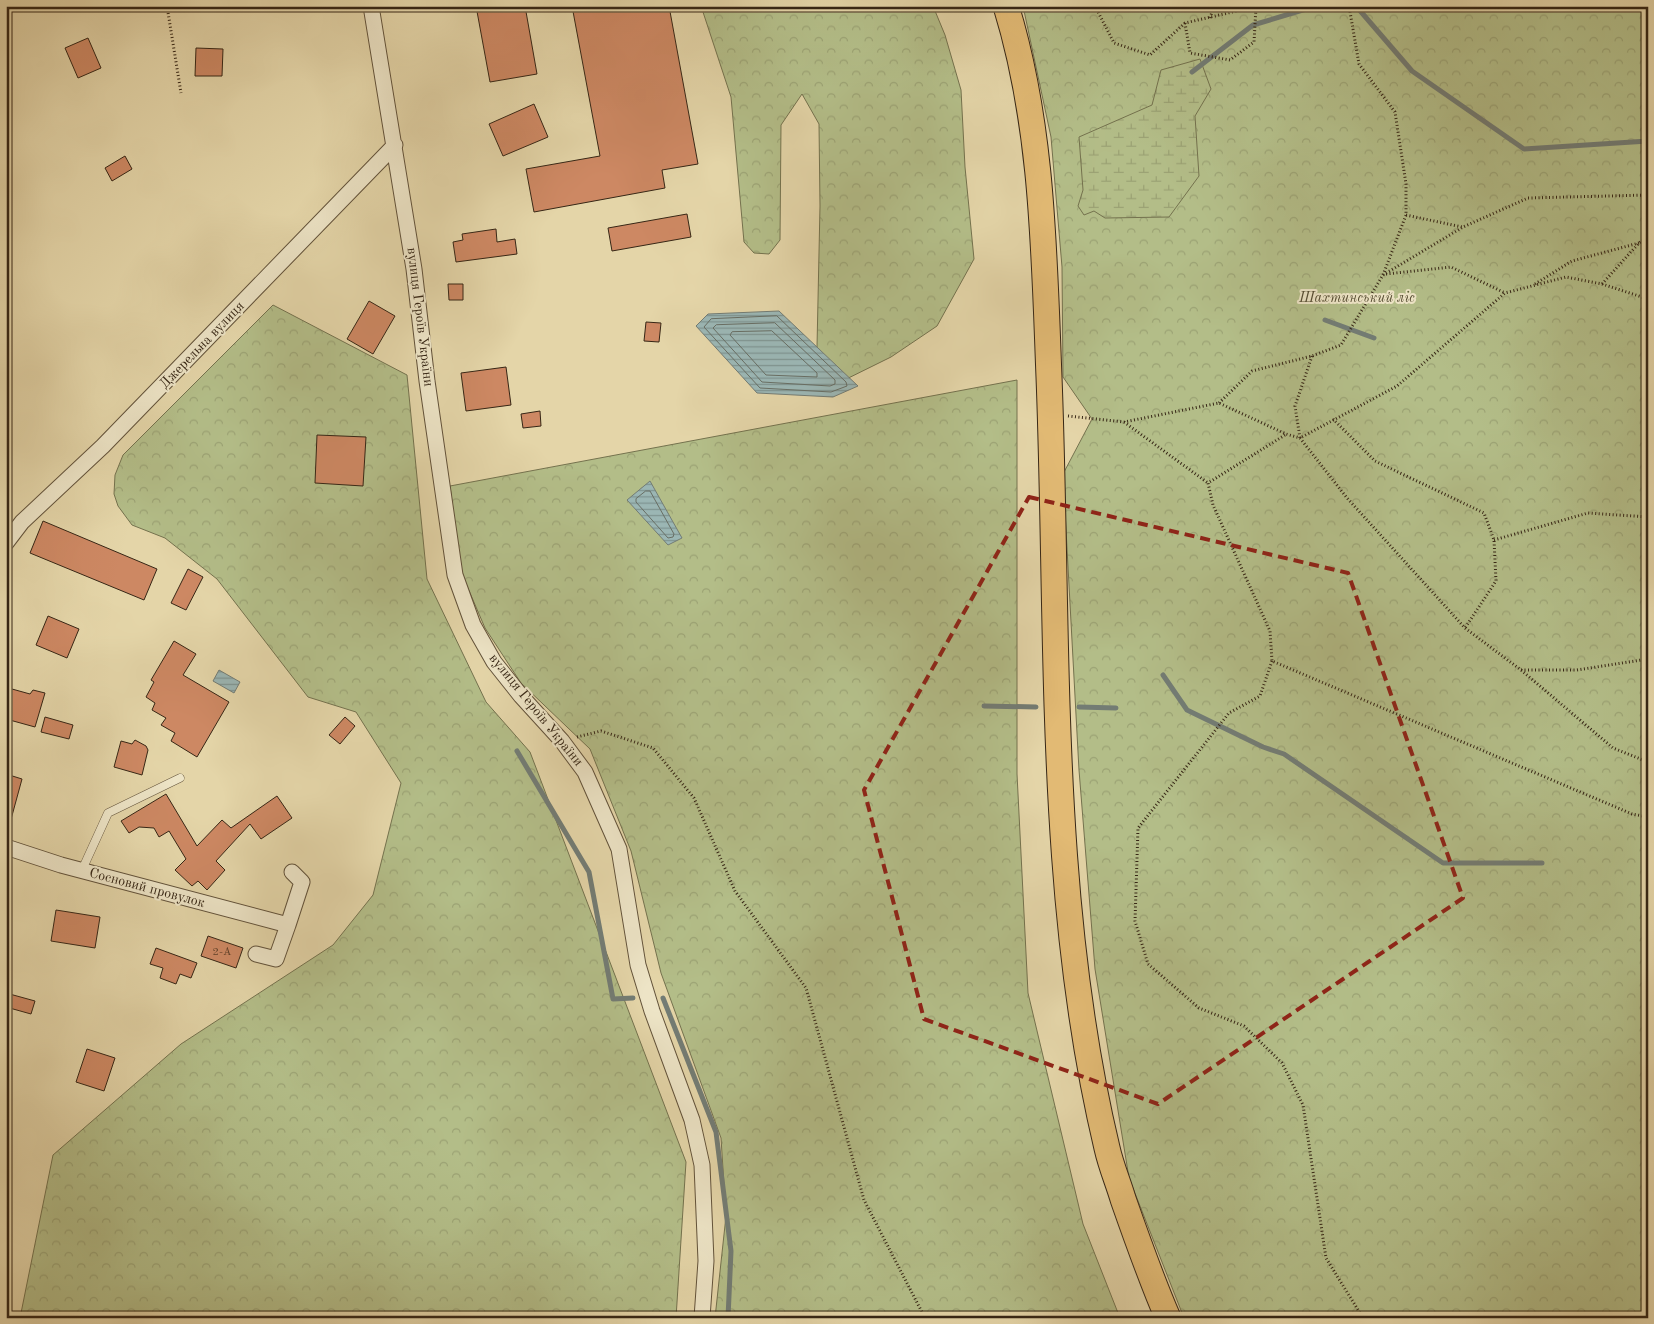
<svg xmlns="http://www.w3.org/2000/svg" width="1654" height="1324" font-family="'Old Standard TT',serif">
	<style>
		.forest { fill: url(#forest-crowns); stroke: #74724e }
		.wetland { fill: url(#wetland-marsh); stroke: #74724e }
		.water { fill: url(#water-rules); stroke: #737c74 }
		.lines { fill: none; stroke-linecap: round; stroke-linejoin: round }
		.shore { stroke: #686e64; stroke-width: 1 }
		.stream { stroke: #737c74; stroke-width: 5 }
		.building { fill: #cd8863; stroke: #362615 }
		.service-casing { stroke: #62523a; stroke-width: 9 }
		.minor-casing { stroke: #62523a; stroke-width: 17 }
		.trunk-casing { stroke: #362615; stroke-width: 27 }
		.path { stroke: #362615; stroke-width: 3; stroke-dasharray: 1 2.5; stroke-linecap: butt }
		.service { stroke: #ede4c6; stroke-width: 8 }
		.minor { stroke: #ede4c6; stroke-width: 15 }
		.trunk { stroke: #e2ba74; stroke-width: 25 }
		.marked { fill: none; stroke: #8f2418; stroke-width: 4; stroke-dasharray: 10 6; stroke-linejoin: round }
		.labels { text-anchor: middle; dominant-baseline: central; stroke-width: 4; stroke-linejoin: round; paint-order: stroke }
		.number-label { font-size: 11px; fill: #5c3e28 }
		.park-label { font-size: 14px; font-style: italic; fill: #554c32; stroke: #ede4c6 }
		.street-label { font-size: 14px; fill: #362615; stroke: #ede4c6 }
	</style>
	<defs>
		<pattern id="forest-crowns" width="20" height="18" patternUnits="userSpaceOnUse" patternTransform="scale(1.25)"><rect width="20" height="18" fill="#b3bd88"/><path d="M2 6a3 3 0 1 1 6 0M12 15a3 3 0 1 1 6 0" fill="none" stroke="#9ba274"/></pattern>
		<pattern id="wetland-marsh" width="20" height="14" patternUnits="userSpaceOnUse" patternTransform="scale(1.25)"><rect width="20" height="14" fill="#b3bd88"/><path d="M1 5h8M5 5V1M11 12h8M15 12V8" fill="none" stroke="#9ba274"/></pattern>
		<pattern id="water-rules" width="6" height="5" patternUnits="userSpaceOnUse" patternTransform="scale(1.25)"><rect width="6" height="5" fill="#9bb6b4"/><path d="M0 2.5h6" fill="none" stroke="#7f9491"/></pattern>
	</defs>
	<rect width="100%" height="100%" fill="#e4d5a8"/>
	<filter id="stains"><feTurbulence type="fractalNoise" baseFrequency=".004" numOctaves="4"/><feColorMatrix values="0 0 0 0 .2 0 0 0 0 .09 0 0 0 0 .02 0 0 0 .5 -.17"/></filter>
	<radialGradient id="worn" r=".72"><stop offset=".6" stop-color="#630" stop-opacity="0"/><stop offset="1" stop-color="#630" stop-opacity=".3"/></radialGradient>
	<path class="forest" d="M701,6H933L945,35L961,90L965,167L974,259L937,326L891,357L816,394L820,206L819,124L802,94L781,125L780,240L769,254L754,253L744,242L731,97Z
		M1023,6H1648V1318H1184L1129,1178L1095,969L1079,770L1063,474L1092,419L1063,377L1062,267L1051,137Z
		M273,305L407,375L427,579L486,702L530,752L686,1162L676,1318H20L53,1155L181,1044L333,945L373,895L401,783L356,712L308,697L217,579L165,538L132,525L118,506L114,494L115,475L123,455Z
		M1017,380V774L1028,993L1083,1224L1120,1318H715L726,1216L721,1138L661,973L631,851L590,749L521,683L485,628L461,572L450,486Z"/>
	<path class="wetland" d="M1200,59L1211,89L1195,116L1199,176L1169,217L1105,218L1094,211L1084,215L1078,206L1083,190L1079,137L1152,105L1161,70Z"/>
	<path class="water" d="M779,311L858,386L833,397L757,393L696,326L708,314Z
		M650,481L682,538L668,545L627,500Z
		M219,670L240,682L234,693L213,681Z"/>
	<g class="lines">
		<path class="shore" d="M777,316L846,382L847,386L831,392L760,388L704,327L711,319Z
			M775,323L835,380V384L830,386L762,382L713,328L716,325Z
			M772,331L817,373V377L766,375L730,335L732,332Z
			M646,491H650L674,534L673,537L668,538L636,502V499Z"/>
		<path class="stream" d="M1356,6L1412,71L1524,149L1648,141
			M1192,72L1253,25L1316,6
			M1325,320L1374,338
			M1163,675L1187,710L1263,747L1284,754L1443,863H1542
			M984,706L1036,707
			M1079,707L1116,708
			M517,751L589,872L613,999L633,998
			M663,998L716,1132L731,1251L728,1318"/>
	</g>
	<path class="building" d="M476,6H525L537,74L490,82Z
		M572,6H669L698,164L662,170L665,188L534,212L526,169L600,156Z
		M88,38L101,68L78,78L65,48Z
		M196,48L223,49L222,76H195Z
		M534,104L548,137L503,156L489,124Z
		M125,156L132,169L112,181L105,168Z
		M687,214L691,237L612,251L608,228Z
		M496,229L497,242L515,239L517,254L456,262L453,242L463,240L462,234Z
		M448,284H463V300H449Z
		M369,301L395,316L373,354L347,339Z
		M646,322L661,323L659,342L644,341Z
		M506,367L511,405L466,411L461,373Z
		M540,411L541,426L523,428L521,414Z
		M317,435L366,437L363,486L315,483Z
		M43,521L157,569L144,600L30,553Z
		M188,569L203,577L186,610L171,603Z
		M48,616L79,629L67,658L36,645Z
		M174,641L196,654L183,675L229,702L197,757L171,741L175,733L161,725L166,718L152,710L155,703L146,697L154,682L151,680Z
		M12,689L30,694L33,690L45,693L35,727L6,719V709Z
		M45,717L73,725L69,739L41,732Z
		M345,717L355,726L340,744L329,735Z
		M135,740L146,746L148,750L142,775L114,767L121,741L132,744Z
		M6,774L22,779L10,823L6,822Z
		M166,794L197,846L222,820L231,828L277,796L292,818L261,839L250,824L216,861L225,870L207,890L198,881L192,886L175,870L186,859L169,831L159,837L154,828L139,827L129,833L121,821Z
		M56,910L100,917L95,948L51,941Z
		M208,936L243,948L236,968L201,956Z
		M156,948L197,963L191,978L180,974L176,984L160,978L163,968L150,964Z
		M6,993L35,1001L31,1014L6,1007Z
		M87,1049L115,1058L104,1091L76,1082Z"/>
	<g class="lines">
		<g class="service-casing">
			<path id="service" d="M82,870L108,813L180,778"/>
		</g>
		<g class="minor-casing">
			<path id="minor" d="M371,6L414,269L427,381L455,575L473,625L494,662L521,696L562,741L585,772L619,849L638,965L652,1011L692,1120L702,1165L706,1261L702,1318
				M6,543L22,522L103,446L395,145
				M6,847L61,865L288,925L302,882L292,872
				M256,954L276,959L288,925"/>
		</g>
		<g class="trunk-casing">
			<path id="trunk" d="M1006,6C1043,126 1044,253 1049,377C1059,633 1047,897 1107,1148C1111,1166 1118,1182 1123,1199C1137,1239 1151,1279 1168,1318"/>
		</g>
		<path class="path" d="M167,6L181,93
			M1095,6L1114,43L1150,55L1185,23L1258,6
			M1210,18L1214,6
			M1185,23L1190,53L1230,60L1254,42L1256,7
			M1406,215L1462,227
			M1386,274L1451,267L1505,293
			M1383,275L1463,227L1528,198L1648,195
			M1535,284L1572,261L1639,243
			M1602,284L1639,243L1648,237
			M1312,356L1295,406L1300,438L1397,386L1505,293L1566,277L1602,284L1648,299
			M1219,403L1252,371L1312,356L1341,345L1383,275L1406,215V184L1395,112L1359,64L1349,6
			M1068,416L1124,422L1219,403L1286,434L1300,438L1347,498L1465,628L1521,670L1613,748L1648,762
			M1333,419L1375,461L1484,513L1494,540L1496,581L1465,628
			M1124,422L1208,483
			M1285,435L1208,483L1213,505L1270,631L1272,661L1632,814L1648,817
			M1494,540L1588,513L1648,517
			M1272,661L1260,696L1229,713L1138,828L1135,921L1148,964L1199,1008L1244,1026L1282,1063L1303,1105L1326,1258L1363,1318
			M1521,670H1577L1648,659
			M577,737L601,731L653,748L694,798L735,891L806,988L864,1200L925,1318"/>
		<use href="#service" class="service"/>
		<use href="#minor" class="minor"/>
		<use href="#trunk" class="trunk"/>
	</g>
	<path class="marked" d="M1029,497L1348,573L1463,898L1158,1104L924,1019L864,790Z"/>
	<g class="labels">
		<g class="number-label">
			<text x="222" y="952">2-А</text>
		</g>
		<g class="park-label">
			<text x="1357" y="298">Шахтинський ліс</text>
		</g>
		<g class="street-label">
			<text transform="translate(420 317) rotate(83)">вулиця Героїв України</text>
			<text transform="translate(202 345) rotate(-46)">Джерельна вулиця</text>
			<text transform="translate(536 710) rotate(51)">вулиця Героїв України</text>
			<text transform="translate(147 888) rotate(15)">Сосновий провулок</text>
		</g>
	</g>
	<rect width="1654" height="1324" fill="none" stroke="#e4d5a8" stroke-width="25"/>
	<rect x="8" y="8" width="1639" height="1309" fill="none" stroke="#362615" stroke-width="2.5"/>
	<rect x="12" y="12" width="1629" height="1299" fill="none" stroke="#362615"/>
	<rect width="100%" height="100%" filter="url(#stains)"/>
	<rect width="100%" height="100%" fill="url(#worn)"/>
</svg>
